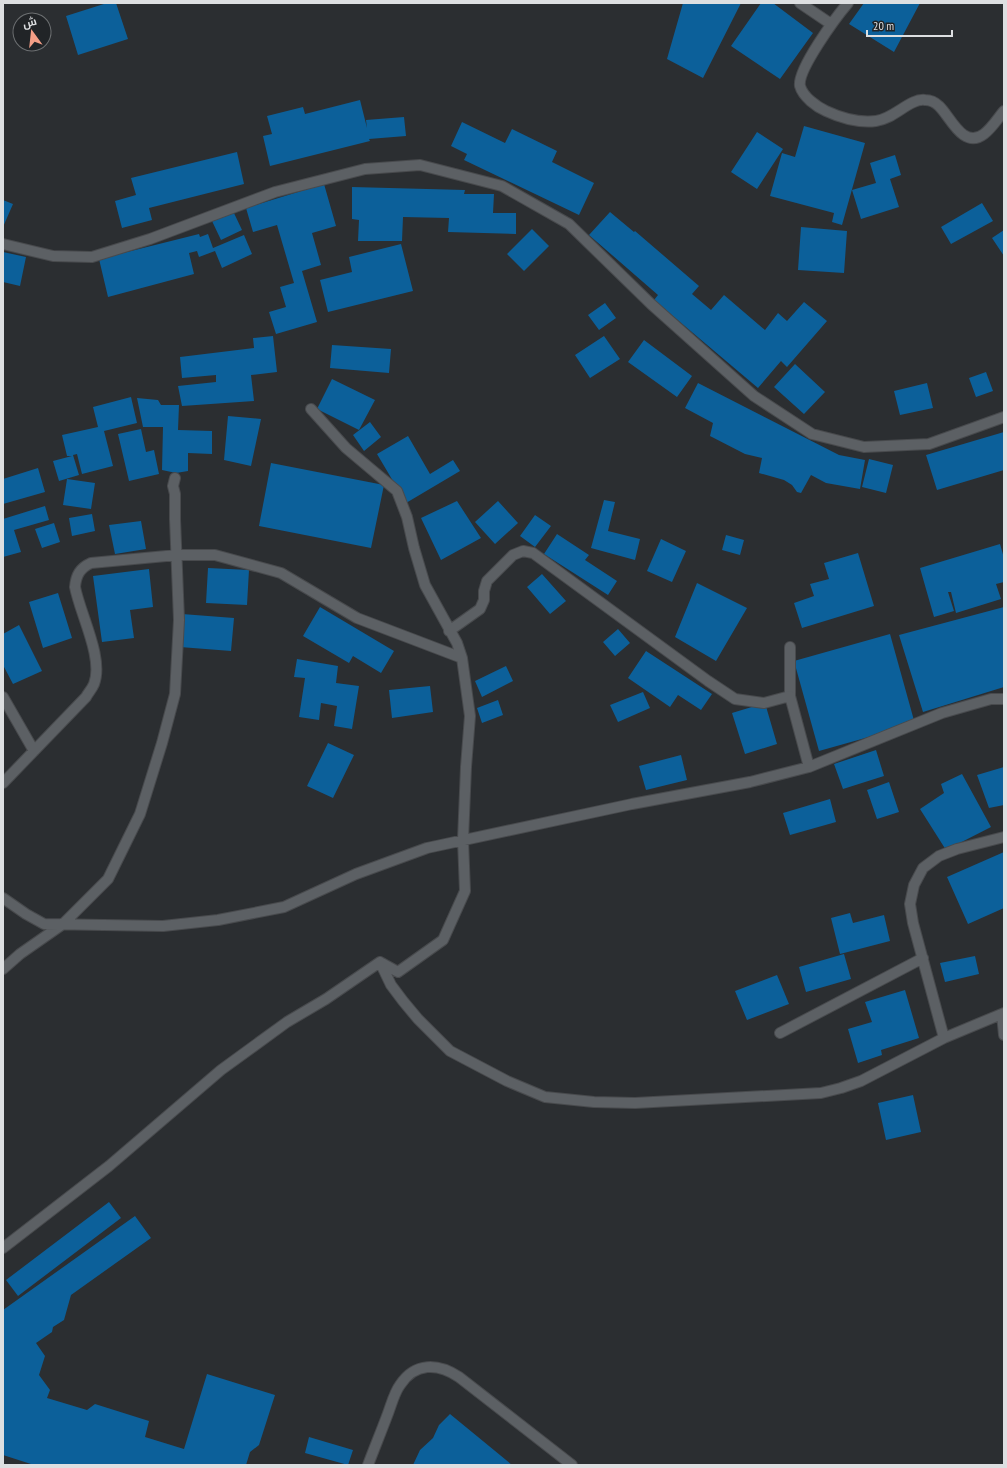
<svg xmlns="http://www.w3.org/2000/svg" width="1007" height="1468" font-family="'PT Sans Narrow',Cairo,sans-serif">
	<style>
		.building { fill: #0c609a }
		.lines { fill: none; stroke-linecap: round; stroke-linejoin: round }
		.service-casing { stroke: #484a4d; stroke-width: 12 }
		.minor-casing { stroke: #484a4d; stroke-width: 12 }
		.service { stroke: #5c6064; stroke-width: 10 }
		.minor { stroke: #5c6064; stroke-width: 10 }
	</style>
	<rect width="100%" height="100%" fill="#2b2e31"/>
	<path class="building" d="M107,3H116L128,39L78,55L66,16Z
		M683,3H741L703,78L667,59Z
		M761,3H773L813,33L780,79L731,46Z
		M864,3H920L894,52L849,24Z
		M360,100L367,128L366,120L404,117L406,136L369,139L370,141L270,166L263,136L272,134L267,116L303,107L305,114Z
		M462,122L505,143L512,129L557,151L552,162L594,183L579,215L464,160L467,154L451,146Z
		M804,126L865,143L842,225L832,222L834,213L770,196L782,153L795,157Z
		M757,132L783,149L757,189L731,172Z
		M237,152L244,184L149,208L152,220L122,228L115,201L136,195L131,178Z
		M895,155L901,175L890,179L899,207L861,219L852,190L876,183L870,163Z
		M324,184L336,226L312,233L321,265L302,271L317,322L276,334L269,312L286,307L280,287L294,283L277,225L253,232L246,208Z
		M352,187L465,190L464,194H494L493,213H516V234L448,232L449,218L403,217L402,241H358L359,220L352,219Z
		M3,200L13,204L3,227Z
		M982,203L993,221L951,244L941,227Z
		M233,211L242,230L221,240L212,221Z
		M610,212L634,232L635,231L699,286L692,294L711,310L724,295L765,330L778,313L787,321L804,302L827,321L787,367L781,361L758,388L654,300L658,295L589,235Z
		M801,227L847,231L844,273L798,270Z
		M532,229L549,246L524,271L507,254Z
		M1004,230V256L992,238Z
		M199,234L200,237L208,234L213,248L244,235L252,254L222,268L215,251L199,257L197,251L189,253L194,274L108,297L99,259Z
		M401,244L413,291L328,312L320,280L352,272L349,257Z
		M3,252L26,257L20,286L3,282Z
		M605,303L616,318L599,330L588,315Z
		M273,336L277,372L251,375L254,401L182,406L178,386L216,382V375L182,378L180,357L254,348L253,338Z
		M604,336L620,359L590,378L575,355Z
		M644,340L692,376L677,397L628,362Z
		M332,345L391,349L389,373L330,368Z
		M795,364L825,392L804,414L774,387Z
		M986,372L993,391L976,397L969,378Z
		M332,379L375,400L359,430L317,409Z
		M698,383L839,455L865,460L860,489L826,483L811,475L801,493L797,492L792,485L784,480L759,473L762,458L745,454L710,436L713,423L685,408Z
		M927,383L933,408L900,415L894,391Z
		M131,397L137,423L104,431L113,466L82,474L77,454L73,455L79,475L59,481L53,461L72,456H67L62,435L98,427L93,407Z
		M137,398L158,400L161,405H179L178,430L212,431V454L188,453V471L176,473L162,470L163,427H143Z
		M228,416L261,419L251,466L224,460Z
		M370,422L381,437L364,451L353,435Z
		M141,429L146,452L154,450L159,474L129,481L118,434Z
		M1004,432V470L937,490L926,455Z
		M408,436L430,474L453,460L460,471L406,503L377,454Z
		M869,459L893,465L886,493L862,487Z
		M271,463L384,485L371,548L259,526Z
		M38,468L45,492L3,504V479Z
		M67,479L95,483L91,509L63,505Z
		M604,500L615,502L608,531L640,539L635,560L591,548Z
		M457,501L481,538L441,560L421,518Z
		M498,501L518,523L495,544L475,522Z
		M45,506L49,520L14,530L21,552L3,557V519Z
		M92,514L95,531L72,536L69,518Z
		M535,515L551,526L535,547L520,536Z
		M141,521L146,549L115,554L109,525Z
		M54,523L60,542L42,548L35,529Z
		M557,534L589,555L585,560L617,581L608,595L544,554Z
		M726,535L744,540L740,555L722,550Z
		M661,539L686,551L672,582L647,571Z
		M1000,544L1004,558V582L996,584L1001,599L956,613L951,592H948L954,611L934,617L920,568Z
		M858,553L874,606L802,628L794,603L814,596L810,584L829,579L824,563Z
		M208,568L249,570L247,605L206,603Z
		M149,569L153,607L130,610L134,638L102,642L93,576Z
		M542,574L566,601L550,614L527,587Z
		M697,583L747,608L716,661L675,637Z
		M58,593L72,638L43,648L29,602Z
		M320,607L394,651L381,673L353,656L349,663L303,636Z
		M1004,607V687L923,712L899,635Z
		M182,614L234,618L231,651L180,647Z
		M19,625L42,671L13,684L3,665V634Z
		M618,629L630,643L615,656L603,642Z
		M890,634L915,724L819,751L794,661Z
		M646,651L712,694L701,710L678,695L670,707L628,678Z
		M297,659L338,666L336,683L359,686L352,729L334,726L337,706L321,703L319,720L299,717L305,678L294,677Z
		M506,666L513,681L482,697L475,681Z
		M430,686L433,712L392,718L389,690Z
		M643,692L650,708L618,722L610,705Z
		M498,700L503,715L482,723L477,708Z
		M765,703L777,744L745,754L732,713Z
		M328,743L354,755L333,798L307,786Z
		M876,750L884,776L843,789L834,764Z
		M681,755L687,780L646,790L639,766Z
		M1004,767V805L989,808L977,775Z
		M962,774L991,827L946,850L920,809L944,793L941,784Z
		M889,782L899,812L877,819L867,790Z
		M830,799L836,822L790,835L783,813Z
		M1004,852V908L968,924L947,877Z
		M850,913L853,923L884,915L890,941L840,954L831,918Z
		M844,954L851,979L806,992L799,967Z
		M975,956L979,974L945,982L940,963Z
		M777,975L789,1004L747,1020L735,991Z
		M905,990L919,1038L881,1050L882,1055L858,1063L848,1029L872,1022L865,1002Z
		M913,1095L921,1132L886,1140L878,1103Z
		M109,1202L121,1218L18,1296L6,1280Z
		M135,1216L151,1238L71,1295L64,1320L53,1327L52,1332L36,1343L45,1356L39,1375L50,1390L47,1398L87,1410L95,1404L149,1421L145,1437L184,1449L207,1374L275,1395L259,1445L250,1452L246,1465H34L3,1455V1310Z
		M450,1414L512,1465H413L420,1450L433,1438L439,1425Z
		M309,1437L353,1450L348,1465L305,1453Z"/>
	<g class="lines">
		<g class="service-casing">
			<path id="service" d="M790,647V696"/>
		</g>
		<g class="minor-casing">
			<path id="minor" d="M800,3L831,24
				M848,3C836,17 797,70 800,86C803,97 817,107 826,111C841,118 859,123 876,121C894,119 910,98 925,100C930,100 935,102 939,106C950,116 963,150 984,134C992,128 998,118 1004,111
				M3,244L53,256L92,257L150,239L275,192L365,169L420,165L502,186L569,224L651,304L754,396L812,434L864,447L929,444L1004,417
				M449,631L480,609L484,600V591L487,581L513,555L523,551L533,553L708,681L735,699L764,703L790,696L809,767
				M3,697L34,751
				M3,783L86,697C88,693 92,689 94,684C104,658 80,614 75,587C76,575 80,568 91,563L177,555H215L281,573L357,618L462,658
				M3,898L26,914L44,924L163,926L218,920L284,907L356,874L427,848L632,804L750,782L809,767L942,713L991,699H1004
				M380,962L391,985L403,1001L418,1019L450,1051L507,1081L545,1097L594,1102L635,1103L821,1093L841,1088L861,1081L944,1038L1004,1013
				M3,969L20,954L63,924L108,879L140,814L162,743L175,694L179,620L175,519V494L173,486L175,478
				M1002,1014L1004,1035
				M780,1033L923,958
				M944,1038L913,923L910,904L914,885L923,868L939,856L957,849L1004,837
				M3,1248L109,1166L221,1070L287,1022L326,999L380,962L398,972L443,940L465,891L463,840L466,767L470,716L462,658L457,643L425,585L414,548L407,517L397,491L346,448L311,409
				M368,1465C374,1449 381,1432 387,1416C391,1406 394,1393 400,1385C415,1362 438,1363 459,1377L572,1465"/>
		</g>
		<use href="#service" class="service"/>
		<use href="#minor" class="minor"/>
	</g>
	<rect width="1007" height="1468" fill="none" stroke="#dddfe1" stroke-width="8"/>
	<g transform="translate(32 32) rotate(345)"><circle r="19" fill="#212427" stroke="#6c6f71"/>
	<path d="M0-3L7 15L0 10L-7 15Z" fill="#f49e86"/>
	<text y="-6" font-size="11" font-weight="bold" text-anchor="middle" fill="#dddfe1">ش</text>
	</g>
	<path d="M867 30v6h85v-6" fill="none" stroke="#dddfe1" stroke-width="2"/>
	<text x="873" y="30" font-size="12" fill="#dddfe1" stroke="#212427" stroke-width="3" paint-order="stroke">20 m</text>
</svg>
